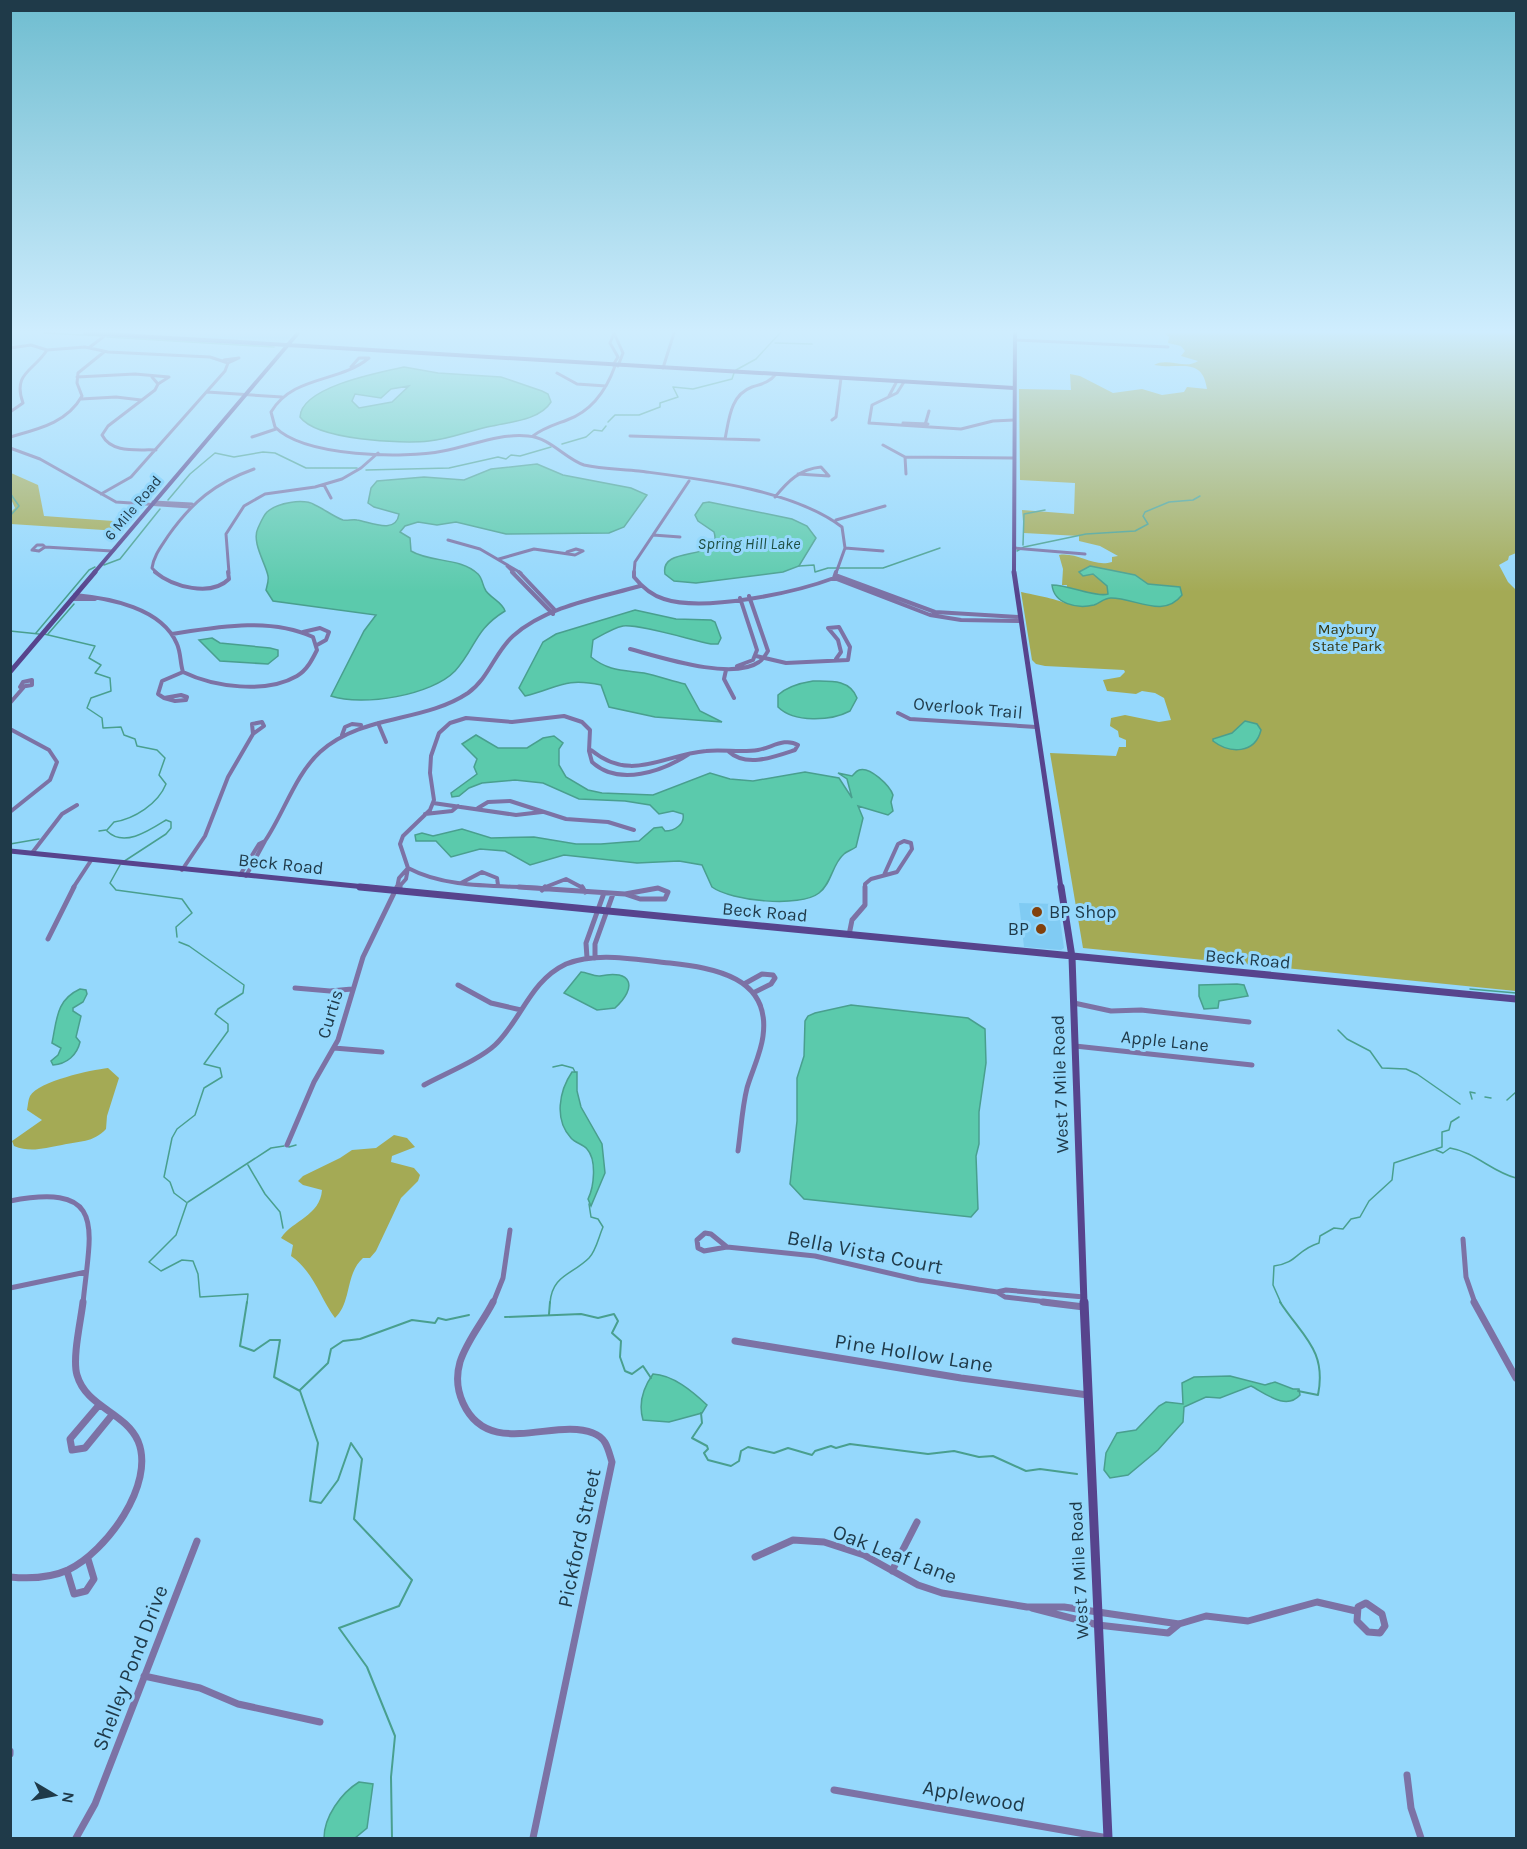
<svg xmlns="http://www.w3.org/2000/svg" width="1527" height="1849" font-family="Karla,sans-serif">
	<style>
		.built { fill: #80cbf3 }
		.green { fill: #a4aa55 }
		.water { fill: #5bcaac; stroke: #499f8e; stroke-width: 1.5; fill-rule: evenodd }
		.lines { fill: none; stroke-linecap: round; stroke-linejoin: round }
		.stream-far1 { stroke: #499f8e; stroke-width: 1.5 }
		.stream { stroke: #499f8e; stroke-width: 2 }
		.street-far3 { stroke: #7c72a5; stroke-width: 3 }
		.street-far2 { stroke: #7c72a5; stroke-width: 4 }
		.street-far1 { stroke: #7c72a5; stroke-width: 5 }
		.street { stroke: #7c72a5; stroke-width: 7 }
		.secondary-far3 { stroke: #57448d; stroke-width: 4 }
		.secondary-far2 { stroke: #57448d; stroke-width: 5 }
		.secondary-far1 { stroke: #57448d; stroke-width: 7 }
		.secondary { stroke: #57448d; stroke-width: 9 }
		.poi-dot { fill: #82410c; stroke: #95d8fc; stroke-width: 2 }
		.labels { text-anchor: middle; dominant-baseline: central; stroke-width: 6; stroke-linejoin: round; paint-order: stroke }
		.far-street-label { font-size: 15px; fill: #1f3a49; stroke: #95d8fc }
		.far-park-label { font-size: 15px; fill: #363813; stroke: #95d8fc }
		.far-water-label { font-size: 16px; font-style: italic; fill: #1f4f42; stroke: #95d8fc }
		.street-label { font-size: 18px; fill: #1f3a49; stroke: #95d8fc }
		.poi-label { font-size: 18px; fill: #1f3a49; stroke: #95d8fc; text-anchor: start }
		.near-street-label { font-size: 21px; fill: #1f3a49; stroke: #95d8fc }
	</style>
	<rect width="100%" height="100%" fill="#95d8fc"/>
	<path class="built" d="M118,333H293L285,342L276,343Z
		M1019,903L1058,904L1064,948L1061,950L1024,947Z"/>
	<path class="green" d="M1164,333H1516V553L1509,556L1508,560L1499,565L1508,582L1516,590V991L1083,948L1050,753L1116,756L1119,747H1126V740L1119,737L1118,731L1110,726L1111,718L1125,715L1159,722L1171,720L1164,698L1155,693L1142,691L1136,694L1107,691L1103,680L1120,677L1125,672L1124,670L1045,666L1036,664L1032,660L1021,592C1027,593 1060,600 1065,603L1067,585H1062L1063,569L1059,555C1078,552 1094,568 1112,562V557L1118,556L1100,546L1079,541V536L1024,533L1022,510L1074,514L1075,483L1020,480L1019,389L1071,390L1070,374L1080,376L1113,393L1142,389L1162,395L1184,392L1187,387L1207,389C1202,356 1180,370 1154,365C1167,357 1186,370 1198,361L1181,356L1185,351L1181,346L1168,343L1169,337Z
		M11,473L38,485L44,516L127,522L119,531L11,524V512L15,508L11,499Z
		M108,1068L119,1078L107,1116L106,1129C93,1143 79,1141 62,1145C44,1148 31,1153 14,1146L12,1141L42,1120L27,1110C28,1105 28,1100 30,1096C39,1081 91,1070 108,1068Z
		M394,1135L407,1138L415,1147L392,1156L391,1162L414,1168L420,1175L418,1181L401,1198L376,1251L370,1258H363C345,1274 352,1302 335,1318C320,1298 314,1272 291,1256L293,1245L281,1238C293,1220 320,1216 322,1190L303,1185L298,1181L303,1176L340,1158L352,1150L376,1148Z"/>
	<path class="water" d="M404,367L438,373L501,377L542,391L548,394L551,402C540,420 510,422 492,426C471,430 450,439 429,441C401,444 317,440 300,417C301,387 380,372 404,367ZM409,386L392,402L359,408L352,401L355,394L381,398L391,389Z
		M537,464L563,475L631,488L647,495L624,527L609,533L506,534L456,522L437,525L418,522L405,526L400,532L410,538L411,551C431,563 460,557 478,574C483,579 482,585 486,591C492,599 502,602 505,611C474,630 476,648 455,671C432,695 363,707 331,696L364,631L376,615L273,601L266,590C267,586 269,580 268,576C266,564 251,542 258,528C260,524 263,516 267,512C277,503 303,498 315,505C324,509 334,517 343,520C347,521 353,519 357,520C370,522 396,535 399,514L374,507L368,503L371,488L377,481L424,477L464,480L491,469Z
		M709,502L792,519L807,526L816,538L799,566L783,572L696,583L674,581L665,574C659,544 724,563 714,532L698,521L695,515L703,503Z
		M1090,566L1135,575L1148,584L1180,587L1182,595C1163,619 1136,598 1111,598C1104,598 1100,603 1094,605C1077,609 1054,604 1052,585C1069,585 1098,598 1108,594L1107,586L1093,574L1083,576L1079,572Z
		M635,610L676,619L711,620L715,622L721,638L718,644H711C691,640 640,624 623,626C613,628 602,635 593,640L591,657C608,671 623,670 644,673C658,676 672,681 685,684L700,711L722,722L655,717L609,707L601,685C564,677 558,688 525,696L519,688L543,642L556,634Z
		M212,638L220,643L270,648L278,650V656L268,664L220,661L199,640Z
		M813,681C830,681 850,679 857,698L850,711C831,721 794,723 778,707V695C788,686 800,683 813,681Z
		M1245,721L1257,724L1261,730C1255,754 1230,754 1213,741V739L1232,733Z
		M476,735L498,748H527L543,738L554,736L563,743L559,749V765L566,777L588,790L602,793L653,795L710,773L730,779L753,781L805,772L839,778L852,798L847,779L838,773L852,776C854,774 856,771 859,770C870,766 890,786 893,795L891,802L893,811L888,815L858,806L863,818L856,847C852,850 847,851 844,854C832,864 832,883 819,893C800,908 731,901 712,887L702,865L679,861L637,863L564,855L530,865L505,851L480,849L451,857L436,841H416L415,835L422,833L433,836L462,829L491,838L534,837L576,844H601L639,841L654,828L662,827L665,831C675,831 685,824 683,814L673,811L659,814L650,805L625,801L579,799L543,783L515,780L482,783L469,788L459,796L452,797L451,793L477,774L474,767L477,759L462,744Z
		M581,972C587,972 594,977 600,976C632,969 638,987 615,1008L597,1010L564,993Z
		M1237,984L1244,985L1248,996L1219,1001L1218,1008L1204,1009L1199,996V985Z
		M80,989L86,990L87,994L83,1002L73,1008V1011L81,1016L76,1037L80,1042C77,1055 67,1064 53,1065L51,1061L58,1055L61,1048L52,1043C57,1019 56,1000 80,989Z
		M851,1005L968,1018L985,1029L986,1063L979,1112V1144L976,1156L978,1209L971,1217L804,1199L790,1184L797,1121V1078L804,1056L805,1021L808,1016L815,1013Z
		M572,1072H577V1091L581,1107L602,1144L605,1173L591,1206L588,1199C594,1187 597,1160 587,1149C583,1144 575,1143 571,1138C554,1120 559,1091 572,1072Z
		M653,1374C673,1375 692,1391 707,1405L702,1413L669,1422L643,1420C638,1403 643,1388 653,1374Z
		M1230,1376L1265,1385L1275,1382L1293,1389H1299L1300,1395C1286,1411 1265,1393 1251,1386L1220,1398L1206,1397L1184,1407L1183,1422L1158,1450L1128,1475L1110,1478L1104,1470L1106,1453L1117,1433L1136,1430L1159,1406L1166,1402L1183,1404L1182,1383L1194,1377Z
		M359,1782L373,1784L367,1828L355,1838H324C324,1817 341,1793 359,1782Z"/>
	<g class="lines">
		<path class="stream-far1" d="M44,333L102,336
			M107,337L274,347
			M775,343L812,344
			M736,370L756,359L780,333
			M608,422L615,415H639L660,407V403L678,397L673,387L693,389L732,379L734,373
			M562,444L586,437L594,430L602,431L606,426
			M366,470L449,468L498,457L506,459L511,455L520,456L551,447
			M10,493L19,506L10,516
			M168,500L190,474L215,453L234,457L263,452L275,453L306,468H357
			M1023,545L1024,514L1045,510
			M1017,551L1024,547L1086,534L1135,531L1148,524L1143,516L1145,512L1169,502L1193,500L1200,496
			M104,565L120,559L160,509
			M799,566L814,565L815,572L828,568H883L940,548
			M10,631L39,634
			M36,633L89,570L95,567
			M44,634L95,646L89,658L101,665L95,673L110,678L111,691L91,698L87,708L102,718L103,728L121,727L124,735L135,739L137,746L157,750L165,758L159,775L166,784C158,804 134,819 114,822L107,830
			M48,634L74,604
			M99,831L106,830
			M107,831C124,848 150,830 166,820L171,822V828L166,834L123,862
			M10,844L39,839
			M120,865L110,883L116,890L182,899L192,913L176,927L177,937
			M179,942L189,946L244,985L243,993L218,1009L215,1014L228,1024V1031L204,1064L220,1068L222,1077L204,1088L195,1115L177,1129L172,1138L164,1177L170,1182L174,1193L186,1202
			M1470,989L1516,993
			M1338,1030L1347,1039L1370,1051L1382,1068L1406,1069L1417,1074L1460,1104
			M553,1067L562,1065L573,1068L575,1072
			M1485,1097L1491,1098
			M1472,1099L1470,1092L1475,1093
			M1507,1100L1516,1092
			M289,1147L296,1145
			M1436,1150L1443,1153L1450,1148C1475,1152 1492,1172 1516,1178
			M248,1165L265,1194L280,1212L283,1228
			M188,1202L271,1148L284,1146
			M187,1203L176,1235L149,1262L161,1271L182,1260L193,1261L198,1274L200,1297L248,1294L247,1303
			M550,1303C552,1275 572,1275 589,1258C596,1251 599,1236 603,1227L598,1219L591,1217L589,1204
			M1281,1303L1273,1285L1274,1266C1298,1263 1296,1250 1319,1243L1320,1236L1334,1228L1343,1229L1351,1219L1360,1217L1369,1201L1392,1180L1394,1163L1442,1147V1132L1449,1130L1451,1122L1459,1117"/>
		<path class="stream" d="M247,1302L240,1346L254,1351L270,1340H280L274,1377L300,1391L318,1443L310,1501L321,1503L338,1480L351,1443L362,1459L354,1519L412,1580L399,1606L339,1628L367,1667L395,1736L391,1777L392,1838
			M1280,1302C1302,1336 1327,1350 1318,1395L1298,1391
			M549,1314L550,1302
			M505,1317L581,1314L598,1318L614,1314L618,1321L612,1333L621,1341L620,1357L625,1371L632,1374L643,1366L651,1378
			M300,1390L328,1363L331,1349L343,1341L360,1339L412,1320L435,1323L438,1318L446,1320L469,1315
			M701,1413L702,1423L692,1438L707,1446L708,1449L704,1453L708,1460L731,1466L739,1461L741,1451L748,1447L774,1453L788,1448L812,1455L815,1451L831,1446L836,1448L850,1444L928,1454L954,1451L979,1457L993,1456L1026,1471L1040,1469L1077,1474"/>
		<path class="street-far3" d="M614,333L623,353L618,366
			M1015,340L1168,347
			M90,347L107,334
			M10,348L31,345L47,350
			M47,350L85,347L108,352L210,357L228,363L225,371L131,477L101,494
			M224,360L239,358L228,363
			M613,365L618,357L610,343L614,333
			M351,367L359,358H369C339,383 293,375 271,412L275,427C304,457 405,459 443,451C471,446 499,433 528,436C551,438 564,458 584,465C602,469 621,469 639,471C700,479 792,489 842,527L845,548L836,573
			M663,368L674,333
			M557,373L577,384L606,386
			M77,377L135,374L169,377L158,384
			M152,377L158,384L155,390L108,426L102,435C112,454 138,449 156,450
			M904,382L897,393L872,405L869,423L961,429L993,421L1014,420
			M207,392L282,397
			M889,396L897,381
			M81,399L116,397L141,400
			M10,412L23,403C12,373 34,371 47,350
			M832,420L836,417L841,378
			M903,423L928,424
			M925,425L929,411
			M533,436C543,428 554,425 567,420C592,411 606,391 615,366
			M630,436L759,440
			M10,437C38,429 67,423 82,396L77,383L78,373L104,352
			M252,437L276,429
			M725,439C729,420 730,395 752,387C761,384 769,383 776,374
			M883,445L905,457L906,474
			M10,448L40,459L116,502L190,507
			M905,457L1014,458
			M324,485L331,498
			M775,497C788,481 800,469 821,467L829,476L798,474
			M153,502L192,504
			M836,520L885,506
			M653,535L680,537
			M448,540L480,549L521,573
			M37,545H43L45,547L39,551L32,550Z
			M45,547L112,551
			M845,548L883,551
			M1014,548L1085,554
			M499,559L534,549L575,555L583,551L576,549L567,552
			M507,566L514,573
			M157,573L152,568C154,555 161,547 168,536C192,502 215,483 254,469
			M229,573L226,534L244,506L265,494L315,487L342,479L361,468L378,453
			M634,573L635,562L689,481"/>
		<path class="street-far2" d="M155,572C173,587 211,597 229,579L228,572
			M512,572L553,614
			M519,572L554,609L553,614
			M634,572V577C642,587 651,595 664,599C704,612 794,593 834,578
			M835,575L935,612L1019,617
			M834,578L836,572
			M834,578L930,615L961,620L1020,621
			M75,595C109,598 162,608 177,644C181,653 180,663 183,672C214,687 266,694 297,676C307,670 312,660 317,650L313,637C270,617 217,627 172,634
			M72,599H95
			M303,632L320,628L329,632L326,640L317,645
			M630,649C660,657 732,681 759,662C763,660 766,654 768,651L749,596
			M756,656L786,663L848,660L850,647L839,627L828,628L838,640L841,652L836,659
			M737,666L753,660L757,650L740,598
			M726,670L724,679L734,698
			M32,680V685L20,687L23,682Z
			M181,695L187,697L186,700L175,701L164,698Z
			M164,698L158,694L162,681L183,672
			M10,703L23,688
			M898,713L910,719L1036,727
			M262,722L264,726L253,734L252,724Z
			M378,723L386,742
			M10,729L49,750L57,762L50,780L10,812
			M342,735L345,727L352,724L361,725
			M591,750C631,783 662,755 706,751C723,749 741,753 758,750C771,748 785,737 798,745L795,750C774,757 746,768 728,751
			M433,803L516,815L542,812
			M478,808L488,802L510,801L566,819L608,822L634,830
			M425,814L452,811L458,806
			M265,841C284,813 295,775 320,752C362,714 423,723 468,693C489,678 495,652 513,636C547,606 598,598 640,586
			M32,853L62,814L77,805
			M408,868L400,844L403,836L430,810L434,800L430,773L431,756L439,733L450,723L466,718L512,722L564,716L582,722L590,730L589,751L592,762C619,787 663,771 689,754
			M408,868C447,889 498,885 541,888
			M182,870L205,836L228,777L253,734
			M240,875L259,844L265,841L246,876
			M461,883L482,872L497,878L498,885
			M73,888L92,859
			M397,888L399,878L408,868
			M398,888L406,879L408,868
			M543,888L566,879L583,888
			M865,888V884L871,879L897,872L912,849L911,843L904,841L898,844L884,875"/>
		<path class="street-far1" d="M519,887L625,894
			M582,887L585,892
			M658,888L668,892L665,899H640L625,894Z
			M542,890L545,887
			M396,891L400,887
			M849,935L852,920L865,905V887
			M48,939L74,887
			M587,958L586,943L604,893
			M595,958V944L613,894
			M744,984L762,974L773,975L775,978L771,984L753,993
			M458,985L491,1003L521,1010
			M295,988L330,991L352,989
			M1074,1003L1111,1011L1141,1010L1249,1022
			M1075,1046L1252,1065
			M334,1048L382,1052
			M424,1085C444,1074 479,1060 495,1045C522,1019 530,981 566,964C597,951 637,960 670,963C714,968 771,977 763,1036C761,1053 752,1071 747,1088C742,1108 741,1130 738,1151
			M287,1145L314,1082L338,1040L363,957L397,887
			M10,1201C109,1182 90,1230 83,1303
			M705,1233L711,1234L727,1247L704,1251L698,1248L697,1240Z
			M1463,1239L1466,1277L1475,1303
			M727,1247L815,1256L919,1280L997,1292L1005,1297L1055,1303
			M10,1288L86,1272
			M997,1292L1006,1290L1084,1297
			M493,1303L503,1278L510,1230"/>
		<path class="street" d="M493,1302C483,1322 467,1340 460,1362C456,1376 457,1390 463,1403C489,1460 555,1417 593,1433C607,1438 608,1450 612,1462L533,1838
			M1043,1302L1084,1307
			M1474,1302L1516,1378
			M735,1341L961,1378L1088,1395
			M99,1405L70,1439L72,1450L85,1448L112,1415
			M755,1557L793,1540L824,1542L864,1555L918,1585L942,1593L1027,1607H1064L1179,1624L1206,1616L1248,1621L1317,1602L1356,1611
			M67,1571L74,1594L86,1591L94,1579L88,1559
			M892,1571L917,1522
			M10,1577C30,1579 50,1578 68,1570C106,1552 156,1484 138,1441C125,1412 86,1407 77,1375C72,1358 81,1320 83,1302
			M1366,1603L1382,1614L1385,1626L1380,1633L1368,1632L1357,1621L1358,1607Z
			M1032,1608L1098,1625L1168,1633L1179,1624
			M144,1676L200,1688L238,1704L320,1722
			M10,1751V1754
			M1407,1775L1411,1808L1421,1838
			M834,1790L1108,1838
			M76,1838L95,1804L197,1541"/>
		<path class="secondary-far3" d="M85,333L1014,388
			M94,573L298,333
			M1014,573L1015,333"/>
		<path class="secondary-far2" d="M1014,572L1061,888
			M10,672L95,572
			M10,851L375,888"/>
		<path class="secondary-far1" d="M360,887L1516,999
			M1061,887L1072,957L1084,1303"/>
		<path class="secondary" d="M1084,1302L1108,1838"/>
	</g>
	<linearGradient id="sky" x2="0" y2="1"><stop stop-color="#6fbdd0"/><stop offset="0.56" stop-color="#cfedfe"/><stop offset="1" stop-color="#cfedfe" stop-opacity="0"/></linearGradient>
	<rect width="1527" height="592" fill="url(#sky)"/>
	<g class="poi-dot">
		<circle cx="1037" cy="912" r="6"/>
		<circle cx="1041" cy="929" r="6"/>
	</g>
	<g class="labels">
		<g class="far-street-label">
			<text transform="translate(133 508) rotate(-50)">6 Mile Road</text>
		</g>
		<g class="far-park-label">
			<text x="1347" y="629">Maybury<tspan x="1347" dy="17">State Park</tspan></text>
		</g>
		<g class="far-water-label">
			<text x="749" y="543">Spring Hill Lake</text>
		</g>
		<g class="street-label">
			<text transform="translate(968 708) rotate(5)">Overlook Trail</text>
			<text transform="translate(281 864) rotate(6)">Beck Road</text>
			<text transform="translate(765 912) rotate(5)">Beck Road</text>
			<text transform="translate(1248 959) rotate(5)">Beck Road</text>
			<text transform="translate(330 1014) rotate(-73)">Curtis</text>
			<text transform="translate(1165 1041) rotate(6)">Apple Lane</text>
			<text transform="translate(1060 1084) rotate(-92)">West 7 Mile Road</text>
			<text transform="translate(1079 1570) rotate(-93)">West 7 Mile Road</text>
		</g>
		<g class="poi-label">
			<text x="1049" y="912">BP Shop</text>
			<text x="1029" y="929" text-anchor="end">BP</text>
		</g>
		<g class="near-street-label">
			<text transform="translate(865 1252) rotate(11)">Bella Vista Court</text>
			<text transform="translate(914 1353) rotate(9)">Pine Hollow Lane</text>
			<text transform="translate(579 1538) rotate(-78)">Pickford Street</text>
			<text transform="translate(895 1554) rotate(21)">Oak Leaf Lane</text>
			<text transform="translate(130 1668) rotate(-69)">Shelley Pond Drive</text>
			<text transform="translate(974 1796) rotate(10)">Applewood</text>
		</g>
	</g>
	<rect width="1527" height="1849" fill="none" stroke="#1f3a49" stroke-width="24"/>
	<g transform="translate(54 1795) rotate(100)" stroke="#95d8fc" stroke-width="4.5" paint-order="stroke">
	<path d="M0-4.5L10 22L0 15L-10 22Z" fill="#1f3a49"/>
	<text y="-9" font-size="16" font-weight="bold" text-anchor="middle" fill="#1f3a49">N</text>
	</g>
</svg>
